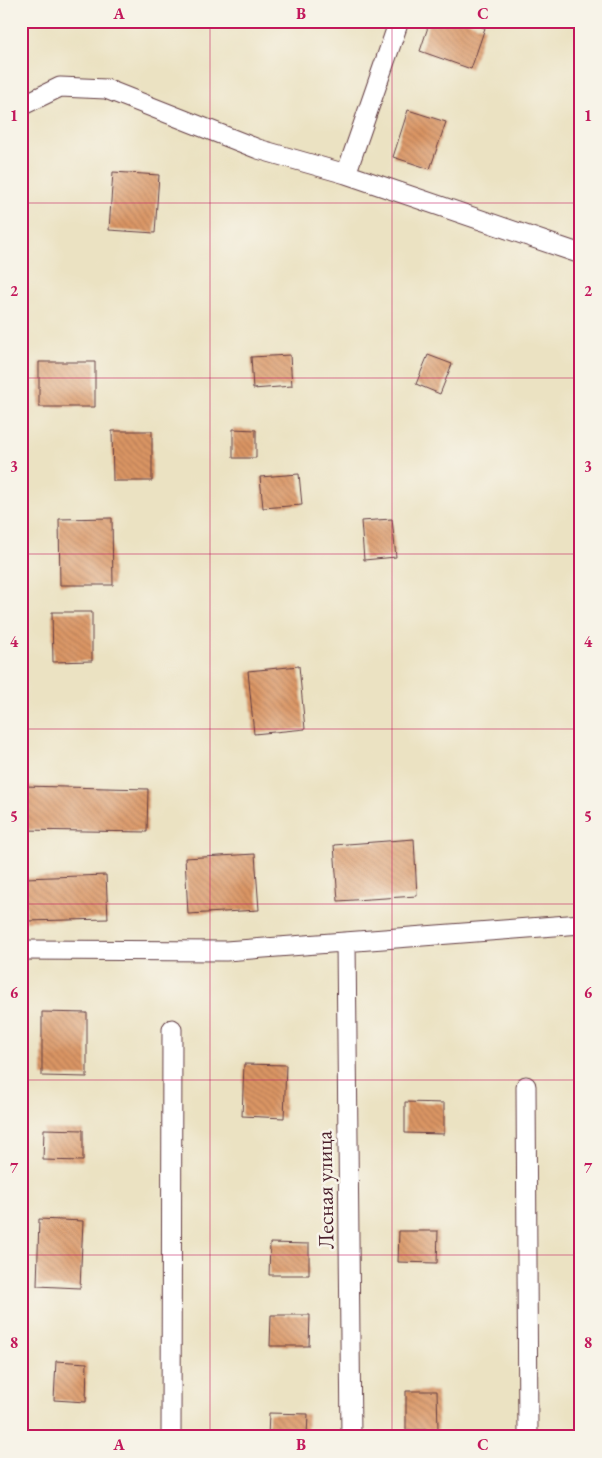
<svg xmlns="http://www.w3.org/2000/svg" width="602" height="1458" font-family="'EB Garamond',serif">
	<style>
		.building { fill: url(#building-back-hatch) }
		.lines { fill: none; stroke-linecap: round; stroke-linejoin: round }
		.minor-casing { stroke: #623c42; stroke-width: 21 }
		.minor { stroke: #fff; stroke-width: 19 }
		.grid { fill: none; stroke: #c2185b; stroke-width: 1; stroke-opacity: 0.55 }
		.labels { text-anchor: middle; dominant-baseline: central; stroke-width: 5; stroke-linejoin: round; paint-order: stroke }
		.street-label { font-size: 22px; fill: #4a1f2b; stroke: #f7f3e8 }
		.neatline { fill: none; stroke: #c2185b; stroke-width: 2 }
		.grid-label { font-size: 16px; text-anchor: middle; font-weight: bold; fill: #c2185b }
	</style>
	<defs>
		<pattern id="building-back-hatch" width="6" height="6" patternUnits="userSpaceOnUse" patternTransform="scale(1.25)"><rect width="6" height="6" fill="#da9564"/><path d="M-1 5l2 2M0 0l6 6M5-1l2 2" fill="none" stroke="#b37953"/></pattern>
	</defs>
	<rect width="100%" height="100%" fill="#f7f3e8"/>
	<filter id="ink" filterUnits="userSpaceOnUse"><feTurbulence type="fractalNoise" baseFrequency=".02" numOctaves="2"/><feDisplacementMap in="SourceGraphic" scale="10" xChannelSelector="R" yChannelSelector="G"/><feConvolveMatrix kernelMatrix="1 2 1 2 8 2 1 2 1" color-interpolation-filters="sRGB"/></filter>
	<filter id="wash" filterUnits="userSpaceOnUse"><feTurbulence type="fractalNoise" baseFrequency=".0096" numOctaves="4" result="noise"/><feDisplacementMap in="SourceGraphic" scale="20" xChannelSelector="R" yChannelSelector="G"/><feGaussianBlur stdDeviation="1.12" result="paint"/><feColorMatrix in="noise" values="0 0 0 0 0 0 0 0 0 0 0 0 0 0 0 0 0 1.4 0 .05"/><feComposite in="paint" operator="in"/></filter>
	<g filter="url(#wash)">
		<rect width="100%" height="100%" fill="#ebe2c2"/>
		<g id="blocks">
			<path class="building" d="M430,21H465L485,28L471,69L420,51Z
				M408,110L446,122L430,169L393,157Z
				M113,172L159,175L155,233L109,230Z
				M290,355L292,386L253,389L251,357Z
				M428,355L452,364L440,394L416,384Z
				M39,362H95V407H39Z
				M233,429L256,430V458H233Z
				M112,431H152V481H113Z
				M299,474L302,505L263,508L260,477Z
				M112,518L113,585H60L59,519Z
				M392,519L396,557L364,560L361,521Z
				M52,612H92V661L53,662Z
				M299,666L305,729L254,734L248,671Z
				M23,786L148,789L147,832L23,830Z
				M414,839L417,896L338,901L334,845Z
				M255,854L259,910L188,914L185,858Z
				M106,875L108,919L26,921L25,878Z
				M42,1012L87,1013V1077L42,1076Z
				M244,1064L286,1065L284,1118L242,1116Z
				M405,1102L444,1103V1134L405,1133Z
				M44,1129L83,1130V1161L43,1160Z
				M39,1219L83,1221L80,1288L37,1286Z
				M399,1231H438L437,1263L398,1262Z
				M270,1243L309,1244V1275H269Z
				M271,1315H310L309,1346H270Z
				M56,1361L87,1363L86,1402L54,1400Z
				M406,1391H437L438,1430H406Z
				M269,1413L308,1414L307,1437H268Z"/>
		</g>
	</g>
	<g filter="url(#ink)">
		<use href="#blocks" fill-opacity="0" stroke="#623c42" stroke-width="1"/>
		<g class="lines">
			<g class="minor-casing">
				<path id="minor" d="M21,106L60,87L106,89L258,149L346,174L581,254
					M346,174L399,21
					M346,942L351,1437
					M21,950L226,951L581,924
					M526,1086L528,1437
					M171,1437L172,1029"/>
			</g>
			<use href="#minor" class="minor"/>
		</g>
	</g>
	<path class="grid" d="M210,21V1437M392,21V1437M21,203H581M21,378H581M21,554H581M21,729H581M21,904H581M21,1080H581M21,1255H581"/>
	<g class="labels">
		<g class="street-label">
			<text transform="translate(325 1190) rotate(-91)">Лесная улица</text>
		</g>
	</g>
	<rect width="602" height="1458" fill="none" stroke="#f7f3e8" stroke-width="55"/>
	<rect x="28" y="28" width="546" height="1402" class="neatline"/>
	<g class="grid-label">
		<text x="119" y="19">A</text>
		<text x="301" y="19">B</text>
		<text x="483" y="19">C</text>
		<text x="14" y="121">1</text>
		<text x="588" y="121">1</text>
		<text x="14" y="296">2</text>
		<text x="588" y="296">2</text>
		<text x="14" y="472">3</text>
		<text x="588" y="472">3</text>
		<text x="14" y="647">4</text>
		<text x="588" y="647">4</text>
		<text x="14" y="822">5</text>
		<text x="588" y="822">5</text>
		<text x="14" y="998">6</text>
		<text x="588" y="998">6</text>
		<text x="14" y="1173">7</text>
		<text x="588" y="1173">7</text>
		<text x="14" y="1348">8</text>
		<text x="588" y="1348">8</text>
		<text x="119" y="1450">A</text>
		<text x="301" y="1450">B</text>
		<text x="483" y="1450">C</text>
	</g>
</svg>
